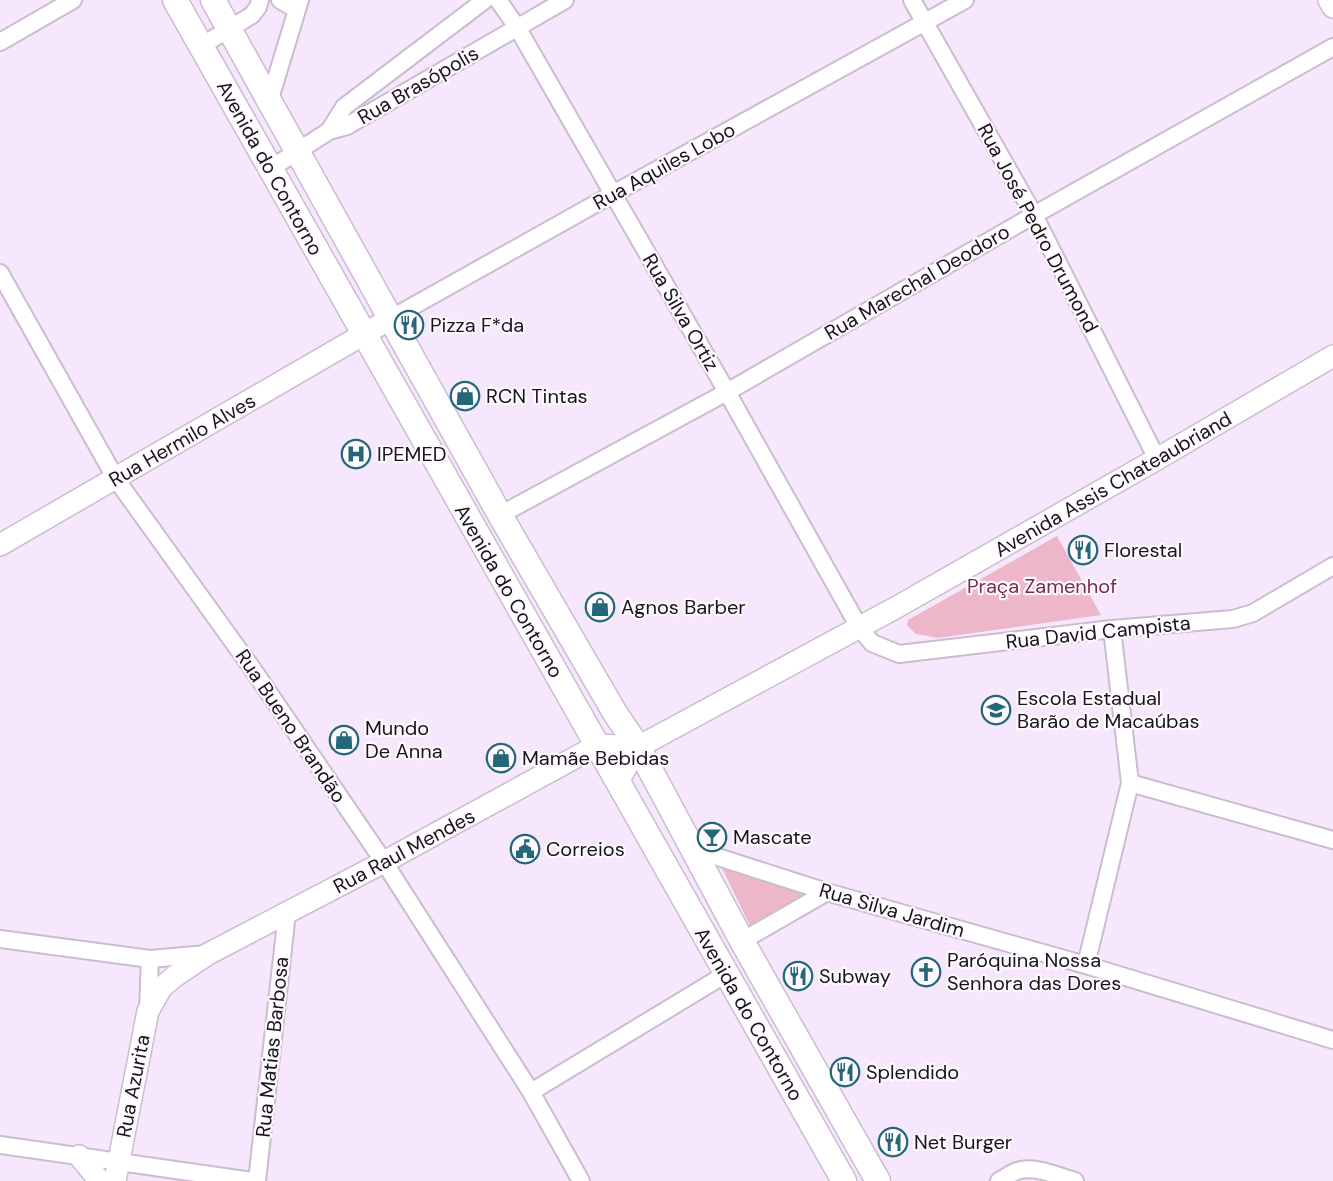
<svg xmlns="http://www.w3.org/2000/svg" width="1333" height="1181" font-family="'DM Sans',sans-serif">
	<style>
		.green { fill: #edb7c9 }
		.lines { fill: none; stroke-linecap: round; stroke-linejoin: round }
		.minor-casing { stroke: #cbbcd1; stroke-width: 20 }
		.tertiary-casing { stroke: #cbbcd1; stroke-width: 24 }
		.secondary-casing { stroke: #cbbcd1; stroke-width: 27 }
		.minor { stroke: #fff; stroke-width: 16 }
		.tertiary { stroke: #fff; stroke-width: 21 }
		.secondary { stroke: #fff; stroke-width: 24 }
		.labels { text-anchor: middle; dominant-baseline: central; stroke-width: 4.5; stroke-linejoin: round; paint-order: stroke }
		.street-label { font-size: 20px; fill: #19131b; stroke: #fdf9fe }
		.poi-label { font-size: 20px; fill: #19131b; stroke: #fdf9fe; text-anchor: start }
		.park-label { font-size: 20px; fill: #7a2b4d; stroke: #fdf9fe }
	</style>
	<rect width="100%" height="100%" fill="#f7e7fd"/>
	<path class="green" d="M1057,536L1101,615L938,638L916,634L907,625L908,620Z
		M720,864L812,894L751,928Z"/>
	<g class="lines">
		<g class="minor-casing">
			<path id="minor" d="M280,0L297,10
				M498,0L517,27L727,392L859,627L872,643L899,654L1112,629L1233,619L1253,613L1333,566
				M912,0L1034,215L1157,459
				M0,42L73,0
				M201,46L252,15L258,7L260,0
				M269,102L300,0
				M329,131L344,107L485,0
				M270,169L329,131L347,126L565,0
				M0,273L116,479L254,671L384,862L531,1092L581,1181
				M390,319L613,194L965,0
				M500,515L727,392L1034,215L1333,47
				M1130,783L1333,840
				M693,849L827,892L1086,965L1333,1040
				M0,939L150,959L207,954
				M742,941L827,892
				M1086,965L1130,783L1112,629
				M148,1009L150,959
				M531,1092L726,974
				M0,1145L252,1181
				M257,1181L287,913
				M999,1181C1005,1178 1011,1173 1017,1171C1034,1165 1058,1176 1075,1181"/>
		</g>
		<g class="tertiary-casing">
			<path id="tertiary" d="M1329,0L1333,7
				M0,545L390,319
				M617,783L638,747
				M79,1156L100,1181
				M115,1181L148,1011L161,988L175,976L208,954L384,862L598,745L638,747L897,607L1157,459L1333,356"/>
		</g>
		<g class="secondary-casing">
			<path id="secondary" d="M175,0L844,1181
				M213,0L500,515L615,713L638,747L742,941L878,1181"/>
		</g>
		<use href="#minor" class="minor"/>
		<use href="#tertiary" class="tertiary"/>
		<use href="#secondary" class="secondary"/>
	</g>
	<defs>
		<g id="restaurant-ring" transform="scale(1.5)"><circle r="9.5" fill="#fdf9fe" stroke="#236778" stroke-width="1.5"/><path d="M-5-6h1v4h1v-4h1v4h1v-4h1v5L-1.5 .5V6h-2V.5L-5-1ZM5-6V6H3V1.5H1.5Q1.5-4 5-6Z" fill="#236778"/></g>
		<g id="shop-ring" transform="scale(1.5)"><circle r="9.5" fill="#fdf9fe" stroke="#236778" stroke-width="1.5"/><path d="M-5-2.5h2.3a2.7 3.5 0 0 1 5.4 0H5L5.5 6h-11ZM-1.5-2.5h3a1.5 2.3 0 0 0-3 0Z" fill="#236778"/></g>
		<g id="hospital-ring" transform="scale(1.5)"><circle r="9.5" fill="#fdf9fe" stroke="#236778" stroke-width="1.5"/><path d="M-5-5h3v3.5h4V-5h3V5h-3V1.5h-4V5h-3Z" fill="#236778"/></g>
		<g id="school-ring" transform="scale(1.5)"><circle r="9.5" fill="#fdf9fe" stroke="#236778" stroke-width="1.5"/><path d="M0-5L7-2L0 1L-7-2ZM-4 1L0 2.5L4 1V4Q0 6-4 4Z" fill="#236778"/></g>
		<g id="bar-ring" transform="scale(1.5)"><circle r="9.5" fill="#fdf9fe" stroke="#236778" stroke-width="1.5"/><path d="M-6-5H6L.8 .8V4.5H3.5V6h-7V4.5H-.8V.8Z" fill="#236778"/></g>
		<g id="civic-ring" transform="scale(1.5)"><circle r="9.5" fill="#fdf9fe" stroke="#236778" stroke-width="1.5"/><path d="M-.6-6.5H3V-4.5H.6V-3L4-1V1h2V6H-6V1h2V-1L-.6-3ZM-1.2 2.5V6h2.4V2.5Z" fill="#236778"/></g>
		<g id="church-ring" transform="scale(1.5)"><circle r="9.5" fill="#fdf9fe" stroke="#236778" stroke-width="1.5"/><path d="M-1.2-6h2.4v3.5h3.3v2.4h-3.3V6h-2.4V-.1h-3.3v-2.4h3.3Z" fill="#236778"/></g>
	</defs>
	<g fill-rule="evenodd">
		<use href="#restaurant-ring" x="409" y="325"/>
		<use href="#shop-ring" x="465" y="396"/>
		<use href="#hospital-ring" x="356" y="454"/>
		<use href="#restaurant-ring" x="1083" y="550"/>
		<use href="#shop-ring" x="600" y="607"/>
		<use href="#school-ring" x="996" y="710"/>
		<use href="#shop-ring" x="344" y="740"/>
		<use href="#shop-ring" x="501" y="758"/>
		<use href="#bar-ring" x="712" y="837"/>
		<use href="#civic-ring" x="525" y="849"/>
		<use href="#church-ring" x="926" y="972"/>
		<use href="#restaurant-ring" x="798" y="976"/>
		<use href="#restaurant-ring" x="845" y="1072"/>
		<use href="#restaurant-ring" x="893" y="1142"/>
	</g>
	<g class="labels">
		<g class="street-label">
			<text transform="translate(418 85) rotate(-30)">Rua Brasópolis</text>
			<text transform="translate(664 166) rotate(-29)">Rua Aquiles Lobo</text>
			<text transform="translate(270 168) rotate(61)">Avenida do Contorno</text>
			<text transform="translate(1038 228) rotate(62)">Rua José Pedro Drumond</text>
			<text transform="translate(917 282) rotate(-30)">Rua Marechal Deodoro</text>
			<text transform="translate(681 312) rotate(60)">Rua Silva Ortiz</text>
			<text transform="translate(182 440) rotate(-30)">Rua Hermilo Alves</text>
			<text transform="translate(1113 484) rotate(-30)">Avenida Assis Chateaubriand</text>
			<text transform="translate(509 591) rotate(60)">Avenida do Contorno</text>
			<text transform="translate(1098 632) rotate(-6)">Rua David Campista</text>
			<text transform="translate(291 726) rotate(56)">Rua Bueno Brandão</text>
			<text transform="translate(404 851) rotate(-28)">Rua Raul Mendes</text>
			<text transform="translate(892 910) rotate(16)">Rua Silva Jardim</text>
			<text transform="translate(749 1014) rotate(60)">Avenida do Contorno</text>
			<text transform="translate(272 1047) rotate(-84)">Rua Matias Barbosa</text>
			<text transform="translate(133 1086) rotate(-79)">Rua Azurita</text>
		</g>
		<g class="poi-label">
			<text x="430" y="325">Pizza F*da</text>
			<text x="486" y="396">RCN Tintas</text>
			<text x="377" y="454">IPEMED</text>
			<text x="1104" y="550">Florestal</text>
			<text x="621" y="607">Agnos Barber</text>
			<text x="1017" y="698">Escola Estadual<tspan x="1017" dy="23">Barão de Macaúbas</tspan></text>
			<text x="365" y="728">Mundo<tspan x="365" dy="23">De Anna</tspan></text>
			<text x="522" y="758">Mamãe Bebidas</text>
			<text x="733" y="837">Mascate</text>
			<text x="546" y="849">Correios</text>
			<text x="947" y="960">Paróquina Nossa<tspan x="947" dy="23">Senhora das Dores</tspan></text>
			<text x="819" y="976">Subway</text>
			<text x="866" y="1072">Splendido</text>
			<text x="914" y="1142">Net Burger</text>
		</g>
		<g class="park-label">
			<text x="1042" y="586">Praça Zamenhof</text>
		</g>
	</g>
</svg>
